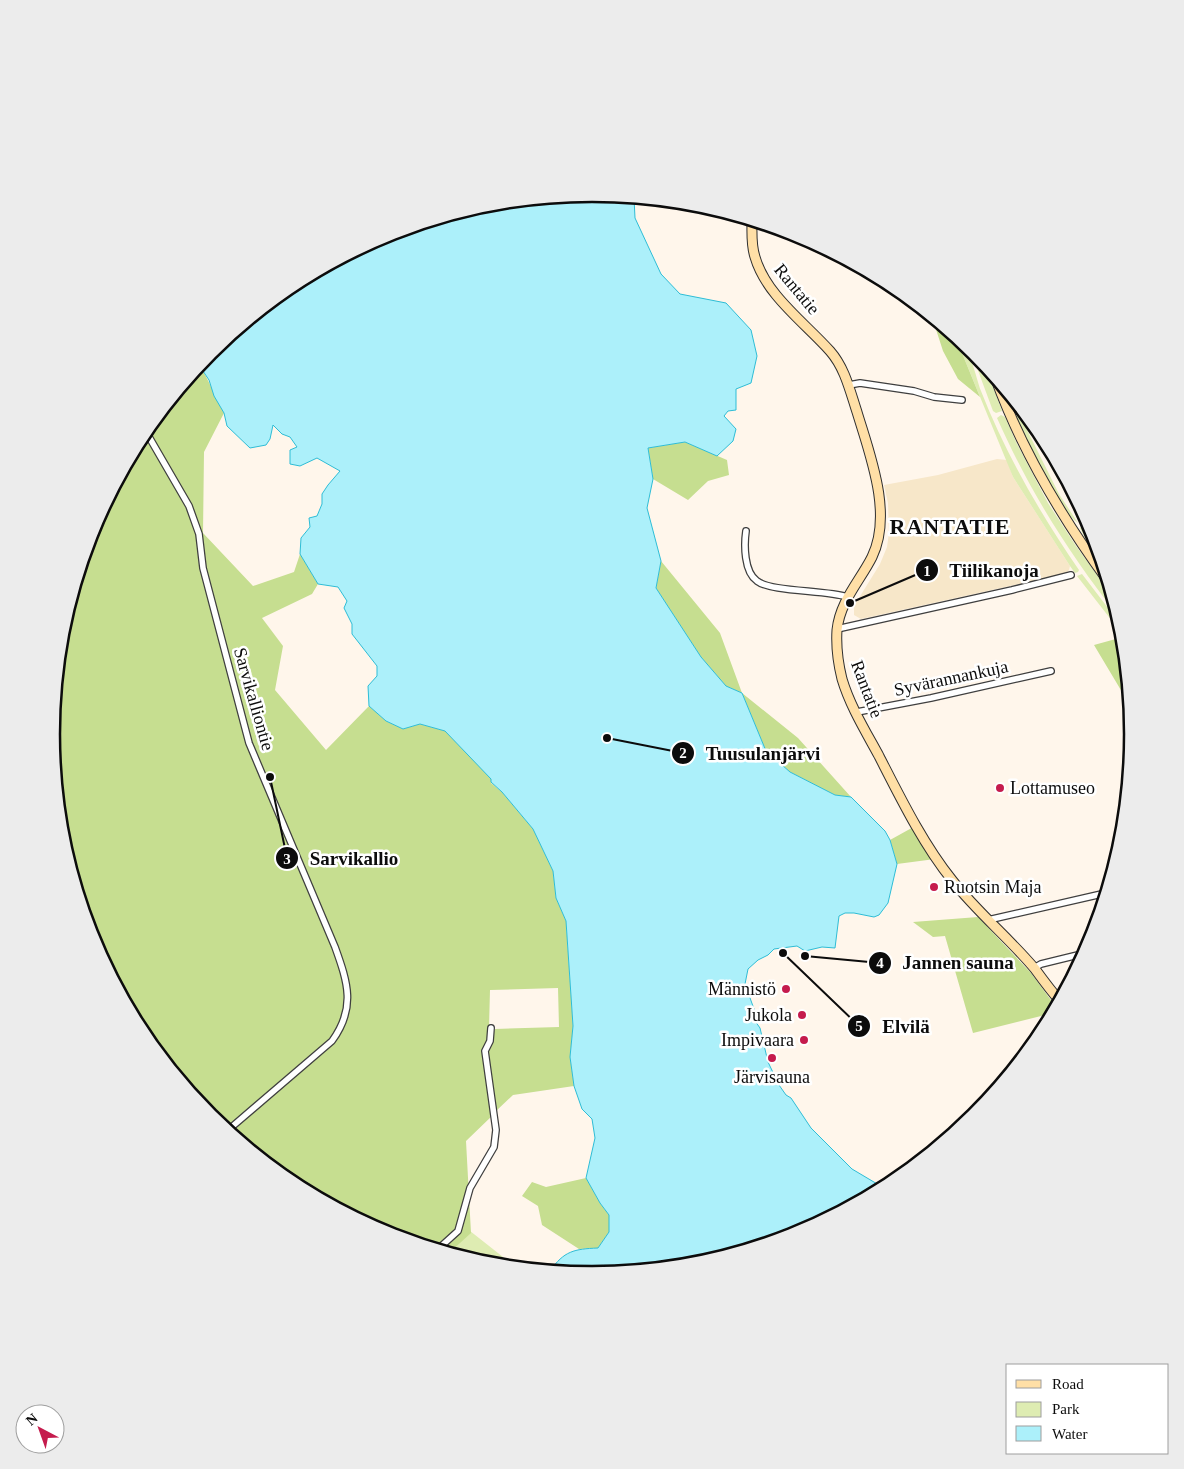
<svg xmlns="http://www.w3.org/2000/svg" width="1184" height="1469" font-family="'Times New Roman',serif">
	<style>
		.farmland { fill: #f7e7c9 }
		.green { fill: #deecb2 }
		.forest { fill: #c6de90 }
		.water { fill: #acf0fa; stroke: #2ebdd6 }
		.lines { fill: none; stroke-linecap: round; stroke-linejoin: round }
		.street-casing { stroke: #3f3f3f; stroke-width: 8 }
		.secondary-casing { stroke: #2e2e2e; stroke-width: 11 }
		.street { stroke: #fff; stroke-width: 5.5 }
		.secondary { stroke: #ffdfa6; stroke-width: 9 }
		.poi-dot { fill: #c51b4d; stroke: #fff; stroke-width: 2 }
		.labels { text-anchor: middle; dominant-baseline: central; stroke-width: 5; stroke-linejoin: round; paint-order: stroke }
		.street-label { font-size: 18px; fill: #0c0c0c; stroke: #fff }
		.poi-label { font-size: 18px; fill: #0c0c0c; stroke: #fff; text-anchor: end }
		.district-label { font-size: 22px; font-weight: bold; letter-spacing: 1px; fill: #0c0c0c; stroke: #fff }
		.rim { fill: none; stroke: #0c0c0c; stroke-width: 2.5 }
		.leader { fill: none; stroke: #0c0c0c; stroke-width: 2 }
		.callout-dot { fill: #0c0c0c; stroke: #fff; stroke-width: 2 }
		.mark-label { font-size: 15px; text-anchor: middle; font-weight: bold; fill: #fff }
		.callout-label { font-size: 19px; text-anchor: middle; font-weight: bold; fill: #0c0c0c; stroke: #fff; stroke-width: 5; stroke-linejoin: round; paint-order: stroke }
	</style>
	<rect width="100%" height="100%" fill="#fff6eb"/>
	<path class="farmland" d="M997,459L1007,460L1013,477L1070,566L1069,570L1065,574L861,619L854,615V606L880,564L887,547L889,533L888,503L884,485L938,475Z"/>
	<path class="green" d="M958,339C971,349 975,375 981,391C1006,455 1040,513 1079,570L1078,572L1075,573L1070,566L1013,477L962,353Z
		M970,349L985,365L1002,411L996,413L993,411Z
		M1017,410L1059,494L1078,523C1056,508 1027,442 1016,417Z
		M1001,415L1005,417L1017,444L1048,503L1076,546L1113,597L1118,616C1068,552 1030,492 997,418Z
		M1083,526C1097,530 1100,555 1104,568L1091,550L1080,528Z
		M1082,574L1121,625L1123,635L1077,576Z
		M465,1227L517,1268L486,1265L439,1251Z"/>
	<path class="forest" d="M932,317L958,339L962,353L980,397L958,379L943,351Z
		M199,365C210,381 214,396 224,413L204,452L203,533L253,586L294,572L300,554L318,584L312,594L262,618L283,646L275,690L326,750L369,706L386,721L403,729L420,724L445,731L492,779L491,783L502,792L533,829L553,871L556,898L566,921L573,1026L570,1057L574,1086L513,1095L496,1111L487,1051L495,1029L559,1027L558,988L490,990L489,1028L484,1051L493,1115L466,1141L471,1233L449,1253L385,1234L291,1184L209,1117L142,1035L92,941L62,840L51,734L62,629L93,527L143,434Z
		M685,442L727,460L729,475L708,481L688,500L653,479L648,448Z
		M661,561L720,633L742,693L798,738L851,797L835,795L790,772L766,751L742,693L726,686L701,657L656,588Z
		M1123,637L1129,701L1128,702L1094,645Z
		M917,825L935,859L897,864L890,840Z
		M978,917L1031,973L1056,1007L1053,1013L973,1033L945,936L933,937L913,922Z
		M586,1178L600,1203L609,1215V1232L598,1248L579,1249L542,1225L538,1206L522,1196L532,1182L546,1187Z"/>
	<path class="water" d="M592,194L634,198L635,218L661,274L680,294L726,303L751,330L757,356L751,383L736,389V410L728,411L724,416L736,429L733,441L717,456L685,442L648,448L653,479L647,508L661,561L656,588L701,657L726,686L742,693L766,751L790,772L835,795L851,797L885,831L890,840L897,864L888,903L879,915L874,917L854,913H845L839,916L835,948L822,947L805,951L797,946L774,949L768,955L758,960L748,969L745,984L754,1009L753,1018L760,1028L768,1062L779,1085L786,1095L791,1098L811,1128L852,1169L884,1188L799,1234L697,1265L592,1275L550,1271C564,1251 574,1249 598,1248L609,1232V1215L600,1203L586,1178L595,1138L592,1119L582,1109L574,1086L570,1057L573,1026L566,921L556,898L553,871L533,829L502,792L491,782V779L445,731L420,724L403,729L386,721L369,706L368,686L377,676V666L352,634V624L344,608L347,601L338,587L318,584L300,554L301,538L310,527L309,518L317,516L322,504V494L328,485L340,471L317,458L300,466L290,464V450L297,447L290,437L282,434L273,425L270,439L266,445L250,448L227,426L224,413L214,396L209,380L199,365L210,352L292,285L385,235L487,204Z"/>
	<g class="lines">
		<g class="street-casing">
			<path id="street" d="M849,385L860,383L914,391L934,397L962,400
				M1008,411L1018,405
				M145,430L189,506L199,534L203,568L249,743L335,947C348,983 356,1008 332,1041L227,1131
				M1082,516L1092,530
				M746,531C744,545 744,572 757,581C771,592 826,590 847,597
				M837,629L1012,590L1071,575
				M857,712L931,698L1051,671
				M988,920L1106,893
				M1034,968L1041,964L1086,953
				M437,1250L458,1231L470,1188L494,1147L496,1130L485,1051L490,1041L491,1028"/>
		</g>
		<g class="secondary-casing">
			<path id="secondary" d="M752,221C752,233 751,245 755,257C766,295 804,322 830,351C845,368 850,391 857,412C870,455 893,514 872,557C860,581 840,601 837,630C836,646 838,663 842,679C850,706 866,732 879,756C900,797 923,844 952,880C977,912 1009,938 1035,969C1043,980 1051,991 1060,1001
				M995,377C1022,452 1062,518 1108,581"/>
		</g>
		<use href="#street" class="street"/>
		<use href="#secondary" class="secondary"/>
	</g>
	<g class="poi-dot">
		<circle cx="1000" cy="788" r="5"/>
		<circle cx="934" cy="887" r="5"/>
		<circle cx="786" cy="989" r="5"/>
		<circle cx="802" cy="1015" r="5"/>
		<circle cx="804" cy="1040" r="5"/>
		<circle cx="772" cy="1058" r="5"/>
	</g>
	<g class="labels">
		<g class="street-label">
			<text transform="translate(797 289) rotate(50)">Rantatie</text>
			<text transform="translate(951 678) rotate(-12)">Syvärannankuja</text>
			<text transform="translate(867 689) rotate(69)">Rantatie</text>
			<text transform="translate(254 699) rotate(74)">Sarvikalliontie</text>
		</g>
		<g class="poi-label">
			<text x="1010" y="788" text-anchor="start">Lottamuseo</text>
			<text x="944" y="887" text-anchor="start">Ruotsin Maja</text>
			<text x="776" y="989">Männistö</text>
			<text x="792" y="1015">Jukola</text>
			<text x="794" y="1040">Impivaara</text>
			<text x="772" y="1077" text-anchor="middle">Järvisauna</text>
		</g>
		<g class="district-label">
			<text x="950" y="526">RANTATIE</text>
		</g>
	</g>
	<path d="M0 0H1184V1469H0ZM60 734a532 532 0 1 1 1064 0a532 532 0 1 1-1064 0Z" fill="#ececec" fill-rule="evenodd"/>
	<path class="rim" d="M60 734a532 532 0 1 1 1064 0a532 532 0 1 1-1064 0Z"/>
	<path class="leader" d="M850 603L927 570M607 738L683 753M270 777L287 858M805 956L880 963M783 953L859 1026"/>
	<g class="callout-dot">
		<circle cx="850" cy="603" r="5"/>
		<circle cx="607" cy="738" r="5"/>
		<circle cx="270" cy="777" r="5"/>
		<circle cx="805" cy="956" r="5"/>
		<circle cx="783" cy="953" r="5"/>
		<circle cx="927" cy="570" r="12"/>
		<circle cx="683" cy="753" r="12"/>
		<circle cx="287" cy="858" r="12"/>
		<circle cx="880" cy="963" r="12"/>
		<circle cx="859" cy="1026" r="12"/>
	</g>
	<g class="mark-label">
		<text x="927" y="576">1</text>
		<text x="683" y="758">2</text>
		<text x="287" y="864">3</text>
		<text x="880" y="968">4</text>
		<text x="859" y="1031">5</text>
	</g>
	<g class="callout-label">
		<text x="994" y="577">Tiilikanoja</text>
		<text x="763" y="760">Tuusulanjärvi</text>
		<text x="354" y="865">Sarvikallio</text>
		<text x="958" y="969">Jannen sauna</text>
		<text x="906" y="1033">Elvilä</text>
	</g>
	<rect x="1006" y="1364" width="162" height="90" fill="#ffffff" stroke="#9e9e9e"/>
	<rect x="1016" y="1380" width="25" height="8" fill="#ffdfa6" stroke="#9e9e9e"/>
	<text x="1052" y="1389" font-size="15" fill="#0c0c0c">Road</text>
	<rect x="1016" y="1402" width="25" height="15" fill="#deecb2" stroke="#9e9e9e"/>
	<text x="1052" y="1414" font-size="15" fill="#0c0c0c">Park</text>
	<rect x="1016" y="1426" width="25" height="15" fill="#acf0fa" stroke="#9e9e9e"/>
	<text x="1052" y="1439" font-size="15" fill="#0c0c0c">Water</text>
	<g transform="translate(40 1429) rotate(319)"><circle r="24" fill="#ffffff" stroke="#9e9e9e"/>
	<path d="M0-4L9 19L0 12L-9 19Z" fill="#c51b4d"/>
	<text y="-8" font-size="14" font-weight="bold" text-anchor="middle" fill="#0c0c0c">N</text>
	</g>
</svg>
